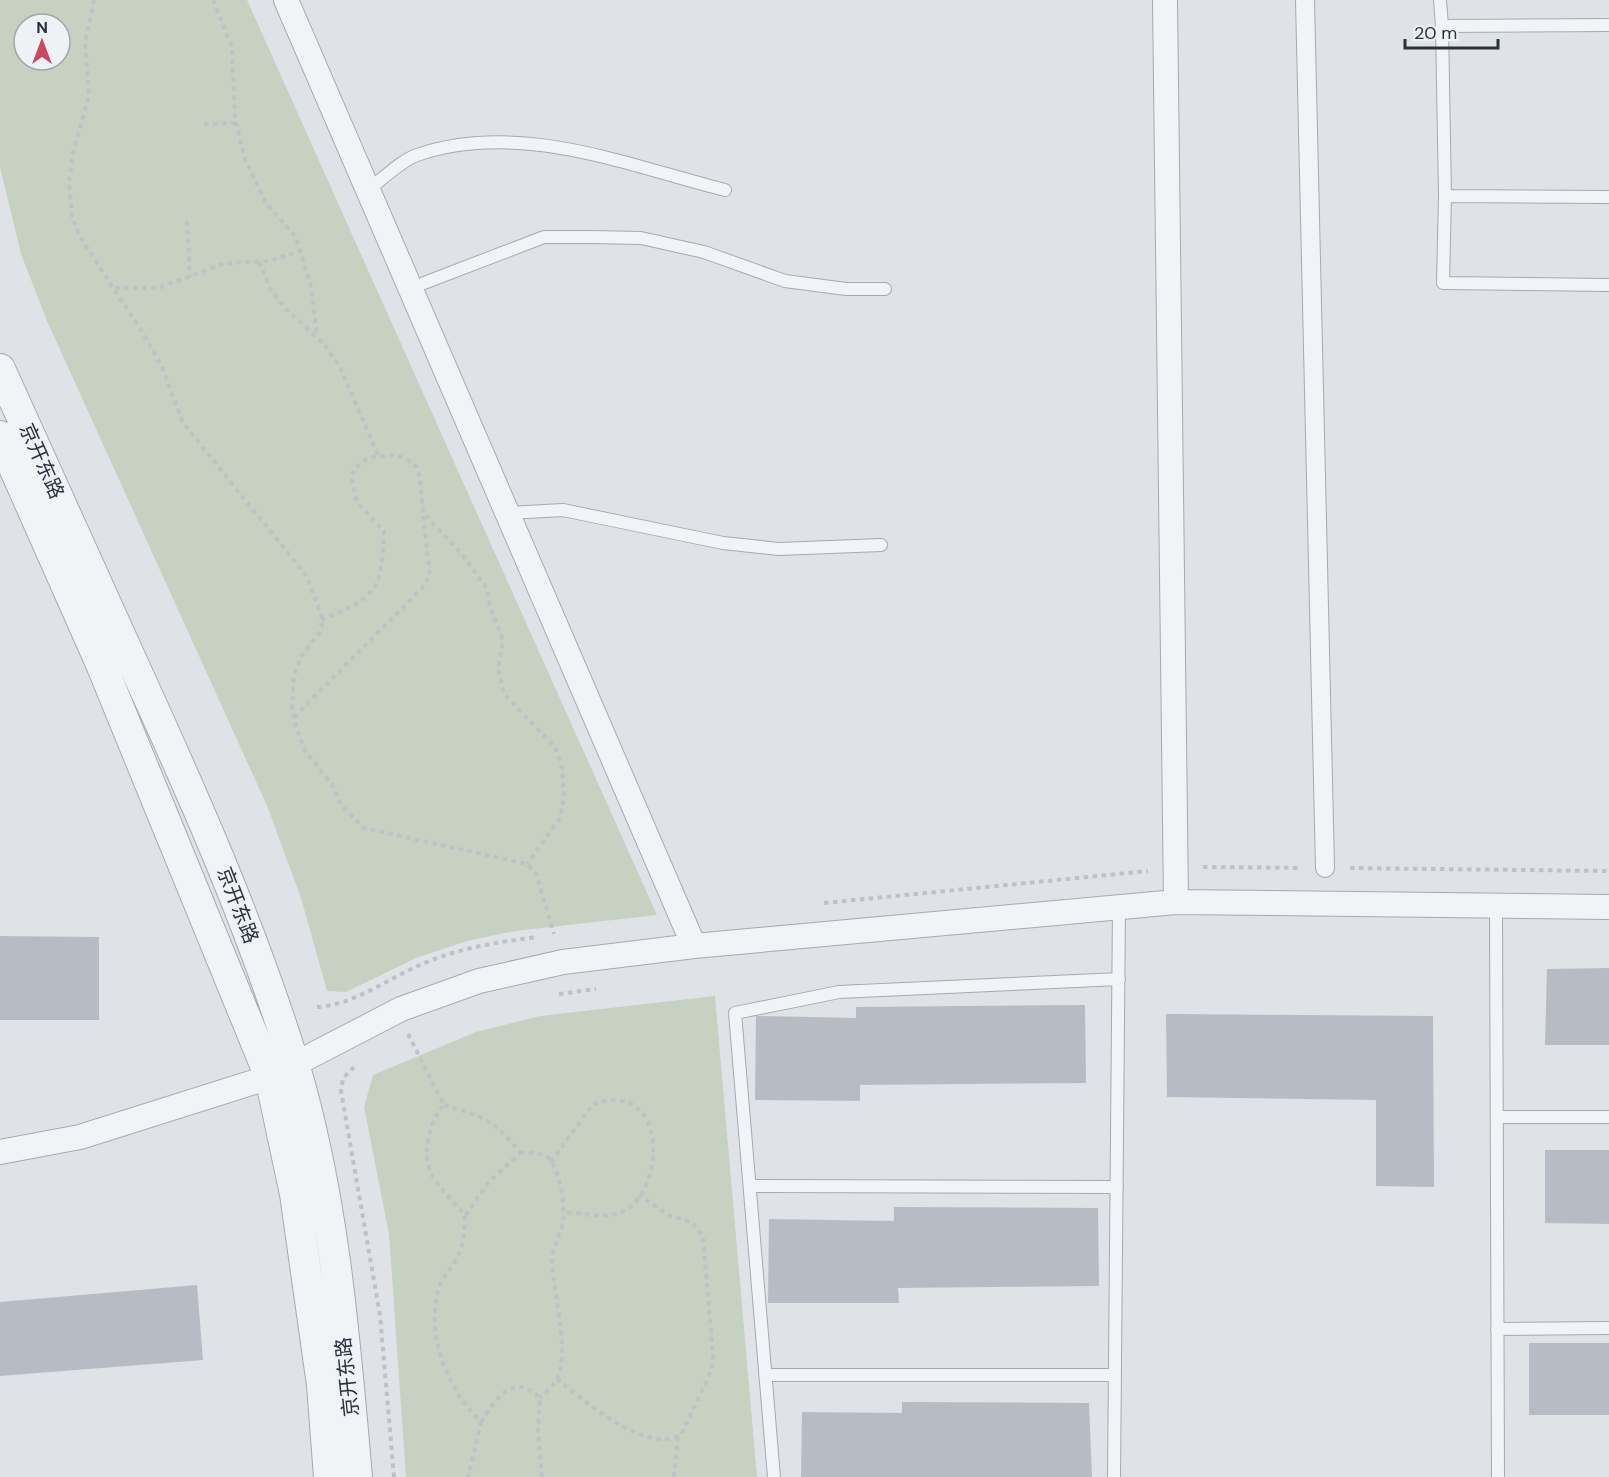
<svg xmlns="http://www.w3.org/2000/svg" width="1609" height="1477" font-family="'DM Sans','Noto Sans SC',sans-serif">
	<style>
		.green { fill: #c6d1c1; fill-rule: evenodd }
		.building { fill: #b7bcc4 }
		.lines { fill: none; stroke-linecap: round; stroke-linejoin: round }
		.service-casing { stroke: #a5aab2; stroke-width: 14 }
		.pedestrian-casing { stroke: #a5aab2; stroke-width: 20 }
		.minor-casing { stroke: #a5aab2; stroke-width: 26 }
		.tertiary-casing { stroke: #a5aab2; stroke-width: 32 }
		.path { stroke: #bec1c6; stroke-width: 4; stroke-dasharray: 4.5 4.5; stroke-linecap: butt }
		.service { stroke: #f2f3f6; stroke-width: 12 }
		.pedestrian { stroke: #f2f3f6; stroke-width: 18 }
		.minor { stroke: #f2f3f6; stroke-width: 24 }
		.tertiary { stroke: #f2f3f6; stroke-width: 30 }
		.labels { text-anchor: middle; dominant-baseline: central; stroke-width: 4.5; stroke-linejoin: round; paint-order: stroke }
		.street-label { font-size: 20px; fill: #29313e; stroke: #eff2f5 }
	</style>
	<rect width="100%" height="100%" fill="#dfe3e8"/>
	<path class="green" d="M0,0H247L657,915L515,931L467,941L416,958L346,992L327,991L301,898L268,808L47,321L21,254L0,167ZM24,24H60V60H24Z
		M715,996L757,1477H406L389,1234L364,1107L373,1075L476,1032L540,1016Z"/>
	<path class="building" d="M0,936L99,937V1020H0Z
		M1609,968V1045H1545L1547,969Z
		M1085,1005L1086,1083L860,1085V1101L755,1100L756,1016L856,1018V1007Z
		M1166,1014L1433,1016L1434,1187L1376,1186V1100L1167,1097Z
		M1545,1150H1609V1224L1545,1223Z
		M894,1207L1098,1208L1099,1286L898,1288L899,1303H768L769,1219L894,1221Z
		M197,1285L203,1360L0,1376V1302Z
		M1529,1343H1609V1415H1529Z
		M902,1402L1089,1403L1092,1477H801L802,1412L902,1413Z"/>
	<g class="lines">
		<g class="service-casing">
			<path id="service" d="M1440,0L1442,26
				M368,190C383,179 400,161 417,155C519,120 626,165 725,190
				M1445,196L1442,26L1609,25
				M1609,197L1445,196L1443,283L1609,285
				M411,288L544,237H590L641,238L704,252L785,281L846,289H885
				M508,513L563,510L723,543L779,549L881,545
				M1496,907L1498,1477
				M1497,1117H1609
				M750,1186L1117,1187
				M1497,1329L1609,1328
				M765,1375H1115
				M774,1477L735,1013L839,992L1119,979
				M1114,1477L1119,907"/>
		</g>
		<g class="pedestrian-casing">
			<path id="pedestrian" d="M1305,0L1325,868"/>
		</g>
		<g class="minor-casing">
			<path id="minor" d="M286,0L694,946
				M1165,0L1176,902
				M0,1152L80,1137L270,1077L401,1009L479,981L563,962L694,946L1176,902L1609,907"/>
		</g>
		<g class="tertiary-casing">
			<path id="tertiary" d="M0,369C45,469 91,569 136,670C195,799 252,928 294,1064C334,1197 345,1339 357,1477
				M0,436L101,664L270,1077L295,1194L322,1385L329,1477"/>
		</g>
		<path class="path" d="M94,0L85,43L89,96L74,148L69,181L72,217L80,237L144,335L162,367L183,423L306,575L321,614L322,625L319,633L301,657L294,675L292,706L296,728L306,752L333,786L341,805L364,828L527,864L536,874L554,934
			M213,0L232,47L235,118L245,159L266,203L296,237L311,287L317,336
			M204,124L236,123
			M187,221L190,277
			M259,262L271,290L286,309L324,344L340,367L378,455
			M115,288H158L225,263L270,261L300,251
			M321,620C376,597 382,592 384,531L357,502L351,478L354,469L368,458L393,455L405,458L416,467L420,477L423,513L461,553L487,589L490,607L503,640L498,669L504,694L555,747L562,768L564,798L560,818L527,864
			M294,717L424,586L430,575L423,514
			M1203,867L1301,868
			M1350,868L1609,871
			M824,903L1148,871
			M559,994L596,989
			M317,1007C354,1005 387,979 420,965C458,948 497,942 538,937
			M408,1034L444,1105C435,1115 431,1126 428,1139C421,1177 444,1188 465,1216C464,1231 464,1247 456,1260C450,1270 442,1277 439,1288C425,1335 447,1389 481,1422L468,1477
			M354,1067L343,1078L341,1091L380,1315L394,1477
			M444,1105C482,1116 495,1120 520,1153L487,1184L465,1216
			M520,1153C529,1153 539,1152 547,1157C559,1164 566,1209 563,1222C560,1236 552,1248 552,1262C553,1291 571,1356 556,1381C552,1387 545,1393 540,1398
			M551,1162L593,1104C671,1078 665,1193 622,1212C605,1219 581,1213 563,1212
			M557,1379C585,1401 644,1454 681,1435L712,1369L713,1356L703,1237L692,1222L670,1216L639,1195
			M481,1422C496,1399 513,1371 540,1398L538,1432L542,1477
			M674,1477L678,1437"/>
		<use href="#service" class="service"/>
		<use href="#pedestrian" class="pedestrian"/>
		<use href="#minor" class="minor"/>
		<use href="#tertiary" class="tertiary"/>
	</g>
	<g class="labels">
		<g class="street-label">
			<text transform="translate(42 461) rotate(66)">京开东路</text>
			<text transform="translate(238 905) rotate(69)">京开东路</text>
			<text transform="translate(347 1377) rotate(-96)">京开东路</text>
		</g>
	</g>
	<g transform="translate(42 42)"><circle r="28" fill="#eff2f5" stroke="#a0a5ac" stroke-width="1.5"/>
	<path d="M0-4.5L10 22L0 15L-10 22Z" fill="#c84962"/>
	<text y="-9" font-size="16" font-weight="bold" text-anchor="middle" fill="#29313e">N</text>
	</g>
	<path d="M1405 39v9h93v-9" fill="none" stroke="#29313e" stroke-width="3"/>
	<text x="1414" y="39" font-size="18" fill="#29313e" stroke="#eff2f5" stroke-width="4.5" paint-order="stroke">20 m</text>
</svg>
